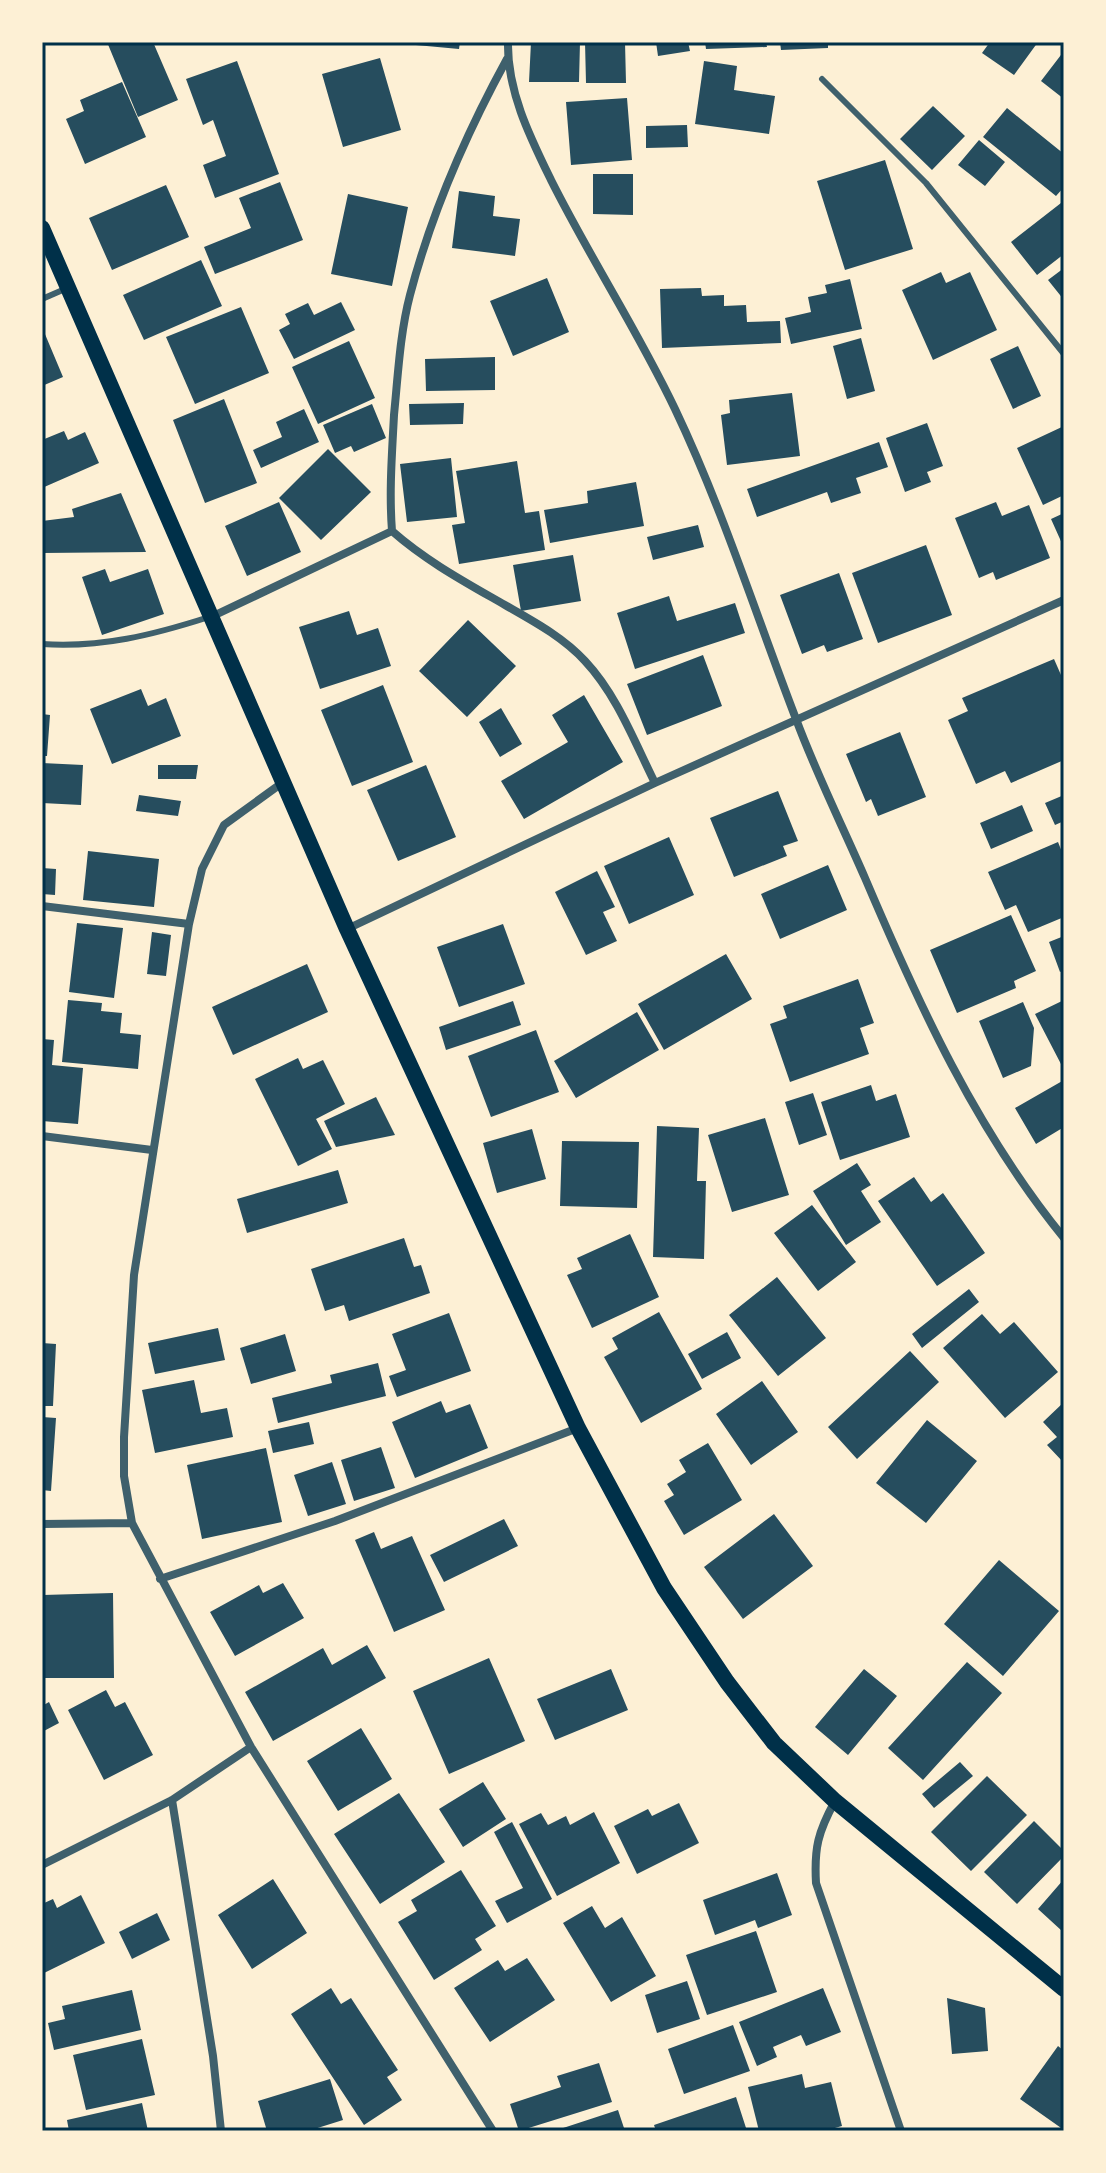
<svg xmlns="http://www.w3.org/2000/svg" width="1106" height="2173" font-family="Georgia,serif">
	<style>
		.building { fill: #264d5e }
		.lines { fill: none; stroke-linecap: round; stroke-linejoin: round }
		.service { stroke: #3f606c; stroke-width: 6 }
		.minor { stroke: #3f606c; stroke-width: 8 }
		.secondary { stroke: #003049; stroke-width: 16 }
		.neatline { fill: none; stroke: #003049; stroke-width: 3 }
	</style>
	<rect width="100%" height="100%" fill="#fdf0d5"/>
	<path class="building" d="M107,42H153L178,100L138,117Z
		M405,42H460L459,49L405,44Z
		M531,42H580L579,82H529Z
		M585,42H625L626,83H586Z
		M656,42H688L690,51L658,56Z
		M705,42H766L767,47L706,49Z
		M780,42H828V48L781,50Z
		M990,42H1038L1014,75L982,53Z
		M1064,51V99L1041,81Z
		M380,58L401,130L343,147L322,74Z
		M237,61L279,174L215,198L203,165L226,156L213,120L203,125L186,79Z
		M704,61L737,66L734,90L775,96L769,134L695,124Z
		M122,82L146,137L85,164L66,119L84,111L80,100Z
		M627,98L632,160L571,165L566,102Z
		M933,106L965,136L932,170L900,139Z
		M1007,108L1064,154V187L1056,196L983,137Z
		M687,125L688,147L646,148V126Z
		M979,140L1005,162L985,186L958,165Z
		M885,160L913,249L845,270L817,181Z
		M593,174H633V215L593,214Z
		M280,182L303,240L215,274L204,247L251,228L239,198Z
		M166,185L189,237L112,270L89,218Z
		M459,191L495,196L493,216L520,219L515,256L452,248Z
		M348,194L408,207L392,286L331,274Z
		M1061,203L1064,208V254L1037,275L1011,242Z
		M201,260L222,306L144,340L123,295Z
		M1064,268V300L1048,280Z
		M941,272L946,283L970,272L997,330L933,360L902,290Z
		M547,278L569,332L513,356L490,301Z
		M850,279L862,329L791,344L785,318L811,312L808,297L827,293L825,285Z
		M701,288L702,296L724,295V306L746,305L747,322L780,321L781,343L662,348L660,289Z
		M341,302L355,330L294,359L279,330L290,324L285,314L308,303L314,315Z
		M241,307L269,373L195,404L166,337Z
		M42,327L63,377L42,386Z
		M861,338L875,391L847,399L833,346Z
		M349,341L375,398L318,424L292,367Z
		M1018,346L1041,396L1013,409L990,359Z
		M495,357V390L426,391L425,359Z
		M792,393L800,456L727,465L721,415L730,413L729,400Z
		M224,399L257,483L205,503L173,420Z
		M464,403L463,424L410,425L409,404Z
		M372,404L386,438L354,452L351,446L335,453L323,425Z
		M304,409L319,442L261,468L253,450L282,437L276,422Z
		M927,423L943,466L927,472L931,482L905,492L886,438Z
		M1064,426V495L1043,505L1017,448Z
		M64,431L68,440L85,432L99,463L42,488V440Z
		M879,442L888,467L856,478L861,493L831,503L827,492L757,517L747,489Z
		M328,449L371,492L321,540L279,498Z
		M451,458L457,517L407,522L400,464Z
		M517,461L525,513L539,511L545,550L459,564L452,525L465,523L456,471Z
		M636,482L644,526L550,543L544,510L588,503L587,491Z
		M121,493L146,552L42,553V521L74,517L72,509Z
		M279,502L301,552L247,576L225,526Z
		M996,502L1002,516L1029,505L1050,558L996,580L993,572L979,578L955,518Z
		M1064,513V548L1051,519Z
		M698,525L704,547L653,560L647,537Z
		M926,545L952,615L878,643L852,573Z
		M573,555L581,601L521,611L513,565Z
		M105,569L110,582L148,569L164,614L102,635L82,577Z
		M839,573L863,639L827,652L824,645L802,654L780,595Z
		M669,596L677,621L735,603L745,633L635,669L617,613Z
		M349,611L357,635L378,628L391,666L320,689L299,627Z
		M468,620L516,666L467,717L419,671Z
		M703,655L722,706L647,735L627,684Z
		M1054,659L1061,675L1064,674V760L1011,783L1005,771L976,784L948,720L968,711L962,698Z
		M383,685L413,762L352,786L321,710Z
		M141,689L148,706L166,698L181,736L112,764L90,709Z
		M584,695L623,762L524,819L501,781L568,742L552,715Z
		M501,708L522,744L500,757L479,722Z
		M42,714L50,715L47,756H42Z
		M900,732L926,797L878,816L871,799L866,802L846,754Z
		M42,763L83,765L81,805L42,803Z
		M158,765H198L196,779H158Z
		M426,765L456,837L398,861L367,790Z
		M778,791L798,841L783,846L787,856L734,877L710,818Z
		M139,795L181,801L178,816L136,811Z
		M1064,795V821L1055,825L1045,803Z
		M1022,805L1033,831L991,849L980,823Z
		M669,837L694,895L629,924L604,866Z
		M1058,842L1064,857V917L1028,932L1016,905L1005,910L988,872Z
		M88,851L159,859L154,907L83,900Z
		M828,865L847,910L780,939L761,894Z
		M42,868L56,869L55,895L42,894Z
		M597,871L615,907L603,912L617,941L586,955L555,892Z
		M1011,915L1036,971L1014,981L1016,988L957,1013L930,950Z
		M77,923L123,928L114,998L69,992Z
		M503,924L525,984L459,1007L437,947Z
		M152,932L171,935L166,976L147,974Z
		M1064,936V970L1060,972L1049,942Z
		M726,954L752,999L664,1050L638,1004Z
		M307,964L328,1012L233,1055L212,1007Z
		M858,979L874,1023L860,1028L869,1054L790,1082L770,1024L787,1018L783,1006Z
		M68,1000L102,1003L101,1011L122,1013L120,1033L141,1035L138,1069L62,1062Z
		M1064,1000V1065L1062,1066L1035,1014Z
		M513,1001L521,1025L446,1050L439,1027Z
		M1023,1002L1034,1028L1031,1066L1003,1078L979,1021Z
		M637,1012L659,1050L576,1098L554,1061Z
		M536,1030L559,1092L491,1117L468,1056Z
		M42,1039L54,1040L52,1065L83,1068L78,1124L42,1121Z
		M298,1058L303,1069L323,1060L345,1104L316,1119L332,1149L298,1166L255,1079Z
		M1064,1080V1127L1036,1144L1015,1108Z
		M871,1085L876,1101L896,1094L910,1137L840,1160L821,1102Z
		M813,1093L827,1135L799,1145L785,1102Z
		M376,1097L395,1135L336,1147L324,1121Z
		M765,1118L789,1195L732,1212L708,1135Z
		M657,1126L699,1128L697,1181H706L704,1259L653,1257Z
		M532,1129L546,1179L497,1193L483,1143Z
		M562,1141L639,1142L637,1208L560,1206Z
		M857,1163L871,1185L861,1191L881,1222L846,1245L813,1191Z
		M338,1170L348,1203L247,1233L237,1199Z
		M914,1177L931,1202L943,1193L985,1253L937,1286L878,1201Z
		M812,1205L856,1262L818,1291L774,1233Z
		M630,1234L659,1297L592,1328L567,1275L582,1269L577,1258Z
		M404,1238L414,1267L421,1265L430,1293L349,1321L344,1305L325,1311L311,1269Z
		M777,1277L826,1338L778,1376L729,1315Z
		M969,1289L979,1302L922,1348L912,1334Z
		M659,1312L702,1389L641,1423L604,1357L618,1349L612,1338Z
		M449,1313L471,1371L397,1397L389,1376L406,1370L392,1334Z
		M982,1314L1000,1334L1014,1322L1058,1372L1005,1418L943,1348Z
		M218,1328L225,1360L155,1374L148,1343Z
		M727,1332L741,1358L702,1379L688,1354Z
		M285,1334L296,1371L251,1384L240,1348Z
		M42,1343L56,1344L53,1406H42Z
		M910,1351L939,1382L857,1459L828,1427Z
		M378,1363L386,1396L278,1423L272,1398L332,1383L330,1375Z
		M194,1380L201,1413L227,1408L233,1437L155,1453L142,1390Z
		M762,1381L798,1432L751,1465L716,1414Z
		M441,1401L446,1413L470,1404L488,1448L415,1478L392,1422Z
		M1064,1402V1463L1047,1445L1057,1437L1043,1422Z
		M42,1417L56,1418L51,1491L42,1490Z
		M927,1420L977,1461L926,1523L876,1483Z
		M309,1422L314,1444L273,1453L268,1431Z
		M708,1443L742,1500L684,1535L664,1501L674,1495L667,1484L686,1472L679,1460Z
		M381,1447L395,1488L354,1501L341,1460Z
		M266,1448L282,1522L202,1539L187,1465Z
		M332,1462L346,1504L308,1516L294,1475Z
		M774,1514L813,1566L743,1619L704,1567Z
		M504,1519L518,1546L444,1582L430,1555Z
		M374,1532L381,1549L412,1536L445,1610L394,1632L355,1540Z
		M999,1560L1059,1611L1003,1676L944,1624Z
		M283,1583L304,1618L235,1656L210,1612L259,1585L263,1593Z
		M113,1593L114,1678H44L43,1595Z
		M367,1645L386,1678L273,1741L245,1692L323,1648L332,1665Z
		M489,1658L525,1741L449,1774L413,1691Z
		M967,1662L1002,1693L923,1780L888,1748Z
		M611,1669L628,1710L555,1740L537,1699Z
		M864,1669L897,1696L848,1755L815,1727Z
		M106,1690L115,1707L125,1702L153,1755L104,1780L68,1710Z
		M49,1702L59,1723L42,1732V1706Z
		M361,1728L392,1779L338,1811L307,1761Z
		M960,1762L973,1776L934,1808L922,1794Z
		M987,1776L1027,1815L971,1871L931,1832Z
		M483,1782L506,1819L463,1847L439,1809Z
		M399,1793L445,1862L380,1904L334,1834Z
		M679,1803L699,1843L637,1874L614,1826L648,1809L652,1816Z
		M594,1812L620,1863L557,1896L519,1824L541,1813L548,1825L566,1816L570,1825Z
		M1034,1821L1064,1851V1856L1017,1904L984,1872Z
		M512,1822L552,1899L507,1923L495,1901L523,1888L494,1832Z
		M461,1870L496,1926L475,1939L482,1950L434,1980L398,1922L417,1911L411,1900Z
		M777,1873L792,1915L758,1928L755,1920L715,1935L703,1900Z
		M273,1879L307,1933L252,1969L218,1915Z
		M1064,1879V1928L1062,1931L1038,1909Z
		M81,1895L105,1943L42,1974V1904L53,1899L57,1908Z
		M592,1906L605,1928L622,1917L656,1976L611,2002L563,1923Z
		M157,1913L170,1940L132,1959L119,1932Z
		M756,1931L777,1992L707,2015L686,1955Z
		M527,1958L555,2000L490,2042L454,1988L498,1960L505,1971Z
		M687,1981L700,2019L657,2033L645,1995Z
		M331,1988L341,2004L351,1998L398,2070L387,2077L402,2100L364,2125L291,2014Z
		M823,1988L841,2032L806,2046L801,2035L773,2047L777,2057L757,2066L739,2022Z
		M132,1990L141,2030L54,2050L48,2023L65,2019L62,2006Z
		M947,1998L985,2008L988,2051L952,2054Z
		M733,2025L750,2071L684,2094L668,2049Z
		M142,2039L155,2095L86,2110L73,2055Z
		M1058,2046L1064,2051V2130L1020,2099Z
		M599,2063L612,2102L519,2131L510,2104L561,2087L557,2076Z
		M802,2074L805,2088L831,2082L842,2126L824,2131H759L748,2087Z
		M330,2079L343,2120L308,2131H267L258,2101Z
		M736,2097L747,2131H656L654,2125Z
		M142,2103L148,2131H69L67,2120Z
		M618,2110L625,2131H557V2130Z"/>
	<g class="lines">
		<path class="service" d="M822,79L926,183L1064,354
			M42,299L65,289
			M42,644C101,648 153,635 209,617"/>
		<path class="minor" d="M508,42C507,91 530,137 551,180C590,258 638,331 675,409C723,510 756,615 796,719C816,773 842,825 865,878C919,1005 976,1130 1064,1238
			M392,531C426,561 465,582 505,605C533,621 563,637 585,661C617,695 635,743 655,783
			M213,616L392,531C389,492 392,454 394,415C398,375 400,333 410,295C432,211 466,134 507,59
			M282,783L224,825L202,869L189,924L134,1275L124,1437V1476L132,1523L251,1747L493,2131
			M42,906L189,924
			M347,929L655,783L1064,600
			M42,1136L152,1150
			M42,1524L132,1523
			M160,1579L335,1521L578,1428
			M172,1800L213,2056L221,2131
			M835,1801C818,1832 814,1848 816,1883L901,2131
			M42,1865L172,1800L251,1747"/>
		<path class="secondary" d="M42,228L347,929L578,1428L664,1588L727,1682L774,1743L835,1801L1064,1989"/>
	</g>
	<rect width="1106" height="2173" fill="none" stroke="#fdf0d5" stroke-width="88"/>
	<rect x="44" y="44" width="1018" height="2085" class="neatline"/>
</svg>
